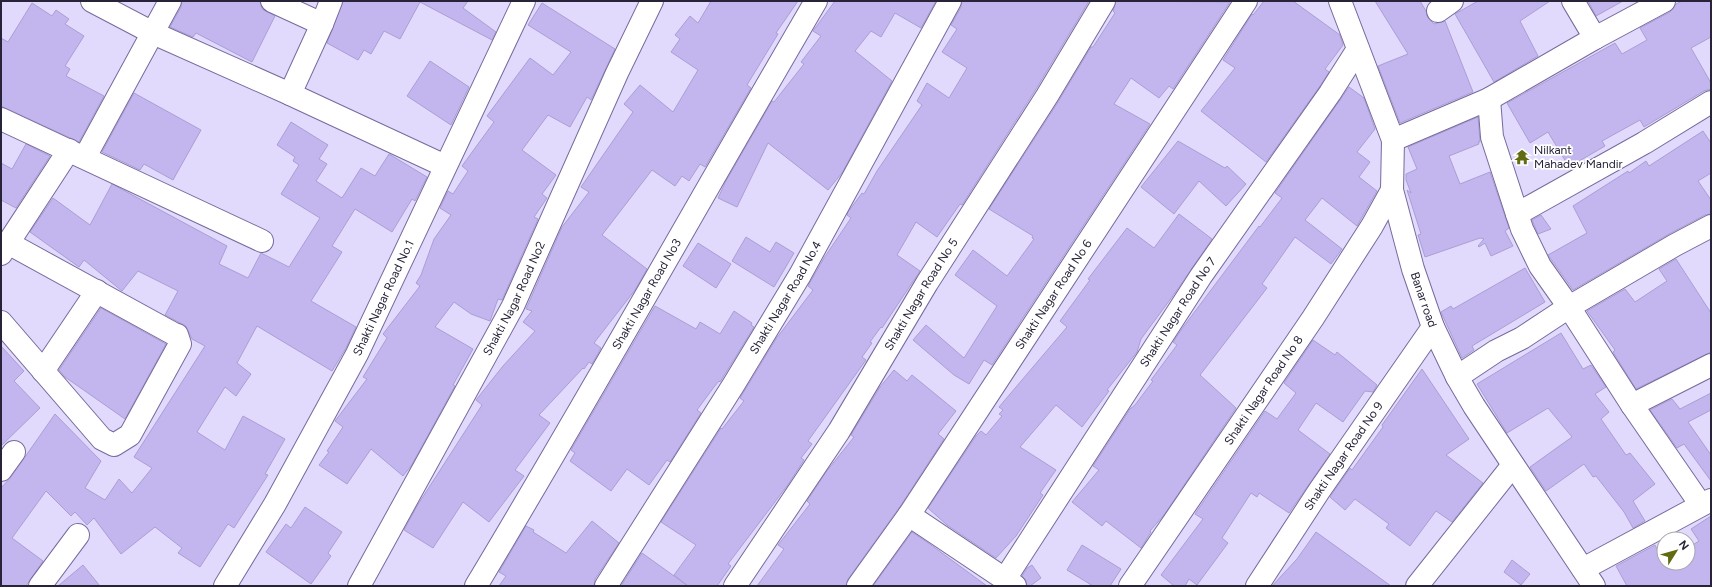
<svg xmlns="http://www.w3.org/2000/svg" width="1712" height="587" font-family="Figtree,sans-serif">
	<style>
		.building { fill: #c3b5ee; stroke: #ac9ed5 }
		.lines { fill: none; stroke-linecap: round; stroke-linejoin: round }
		.minor-casing { stroke: #786a9e; stroke-width: 24 }
		.minor { stroke: #fff; stroke-width: 22 }
		.labels { text-anchor: middle; dominant-baseline: central; stroke-width: 3.5; stroke-linejoin: round; paint-order: stroke }
		.poi-label { font-size: 12px; fill: #282338; stroke: #fff; text-anchor: start }
		.street-label { font-size: 12px; fill: #282338; stroke: #fff }
	</style>
	<rect width="100%" height="100%" fill="#e1dafc"/>
	<path class="building" d="M182,1H260L262,9L275,16L252,62L196,33L193,37L170,27L181,7Z
		M343,1H468L463,8L496,32L492,40L420,2L400,39L384,31L371,54L364,50L358,60L327,43Z
		M711,1H798L776,33L778,34L747,85L751,88L705,167L700,164L689,181L682,176L675,186L652,170L602,235L647,269L635,290L594,343L601,348L592,364L589,362L584,369L583,368L539,415L550,423L515,470L524,476L489,522L463,502L433,548L404,530L417,506L482,405L476,400L503,366L535,331L523,322L532,311L526,309L562,227L589,192L581,187L633,112L624,104L640,85L673,112L698,70L671,52L680,39L675,35L690,16L698,23Z
		M835,1H936L921,28L895,13L881,37L871,31L855,51L892,81L842,173L828,190L768,143L737,207L718,198L726,181L772,101L774,102L804,64L801,62L821,36L813,31Z
		M962,1H1089L1036,89L962,205L960,204L937,237L916,222L897,255L920,271L882,328L881,327L870,342L872,343L862,357L866,360L808,441L812,444L801,458L804,460L787,486L728,564L731,566L717,586H688L674,575L696,545L661,522L721,428L722,429L744,401L740,398L776,339L813,290L808,286L824,258L851,218L847,215L848,212L862,193L864,194L877,171L922,105L917,101L927,83L949,98L967,68L942,52L957,29L951,25L961,7Z
		M1116,1L1230,2L1173,89L1169,86L1159,98L1131,78L1114,104L1150,124L992,365L984,360L969,384L954,375L913,340L926,325L964,358L997,306L955,275L973,250L1007,276L1034,239L1032,238L1033,236L989,209L1058,102L1091,47H1093L1115,13L1113,11Z
		M1264,1H1293L1340,35L1343,45L1325,69L1329,72L1320,86L1266,162L1201,111L1235,68L1223,60L1252,14L1253,15Z
		M1375,1H1420L1426,11L1428,18L1434,24L1445,21L1473,92L1400,123L1378,66L1408,54Z
		M1478,1H1550L1520,21L1538,56L1494,82L1455,14Z
		M1588,1H1623L1596,16Z
		M1682,1H1711V37L1691,48L1711,83V89L1704,91L1644,127L1640,120L1602,141L1605,146L1569,167L1548,132L1530,143L1507,103L1615,43L1622,54L1647,40L1640,28L1670,12L1676,4Z
		M32,3L52,16L56,10L69,19L65,24L84,36L65,66L70,69L66,76L104,96L79,142L1,106V38L8,42Z
		M542,3L615,49L592,98L591,100L587,97L570,127L548,115L522,150L556,175L542,194L547,198L534,217L538,219L502,300L498,299L490,321L471,314L454,302L435,327L473,349L453,385L455,386L411,466L403,476L371,449L347,484L319,465L329,452L327,451L343,427L335,421L367,379L363,377L387,338L383,334L420,286L416,283L421,275L434,239L451,215L440,208L448,191L453,194L468,171L462,166L494,122L487,116L530,58L553,75L571,52L528,25Z
		M430,61L469,87L451,125L407,96Z
		M1349,87L1364,98L1375,129L1357,152L1370,162L1359,177L1377,191L1357,226L1322,198L1305,220L1342,249L1331,264L1295,237L1262,284L1267,288L1200,375L1236,408L1164,515L1150,531L1151,532L1141,548L1106,521L1102,526L1072,502L1099,470L1093,466L1130,409L1135,405L1153,381L1151,380L1177,345L1173,342L1184,326L1259,226L1260,227L1282,198L1275,193Z
		M134,93L201,130L173,180L144,164L140,170L102,152Z
		M1478,117L1480,142H1478L1479,144L1449,156L1460,184L1490,172L1509,228L1505,231L1513,246L1491,256L1485,243L1479,247L1478,246L1484,239L1480,238L1425,257L1418,235L1421,234L1407,190L1411,193L1406,180V174L1417,169L1408,147Z
		M291,122L328,145L319,159L327,164L316,181L342,198L361,168L375,176L389,154L427,177L415,201L412,199L392,232L355,209L332,246L342,252L311,301L356,327L346,348L332,371L257,326L237,363L251,374L236,396L225,387L197,432L225,450L243,416L285,439L265,474L268,475L234,528L228,524L200,567L178,553L182,548L155,527L121,554L94,518L87,525L75,512L71,516L46,491L12,538L43,561L26,586H1V488L11,477L55,414L101,461L85,488L105,500L119,479L132,493L152,468L134,457L205,346L192,339L186,326L165,315L178,291L138,271L122,291L84,260L79,267L30,232L53,198L90,225L112,184L227,246L219,264L248,278L261,253L289,267L320,218L281,194L299,165L293,161L295,157L277,145Z
		M1703,131L1711,143V173L1698,181L1711,200V214L1705,215L1669,234L1573,290L1548,255L1587,233L1573,206L1628,171L1629,173L1646,161L1649,166Z
		M1178,141L1225,168L1227,166L1246,184L1226,206L1199,181L1174,214L1141,187Z
		M26,144L50,156L16,208L1,200V163L12,169Z
		M1179,214L1212,239L1175,293L1141,339L1137,352L1107,390L1109,391L1082,427L1056,405L1020,447L1056,470L1040,493L1043,495L1016,536L996,558L947,525L928,508L976,436L981,431L986,435L1002,416L999,414L1003,410L999,407L1067,327L1060,321L1090,280L1088,279L1127,228L1154,248Z
		M1541,215L1551,229L1538,234L1532,220Z
		M746,237L770,252L776,242L794,253L774,287L732,261Z
		M698,243L731,264L716,288L683,266Z
		M1676,259L1711,313V352L1636,389L1613,352L1615,350L1587,311L1625,289L1635,302L1667,281L1659,269Z
		M1525,268L1545,302L1472,346L1474,350L1462,358L1441,312L1451,306L1453,309Z
		M655,306L696,329L700,322L720,334L734,311L752,323L751,325L754,327L720,382L719,381L714,387L697,410L701,413L670,462L667,460L649,485L627,469L611,491L570,461L575,453L571,450Z
		M101,308L166,344L125,419L65,377L59,370Z
		M1561,333L1583,369L1591,365L1606,387L1595,394L1609,412L1601,419L1626,455L1630,453L1655,484L1633,501L1645,521L1633,528L1624,512L1596,476L1593,477L1584,464L1546,491L1530,467L1572,437L1548,408L1507,433L1477,384Z
		M1313,340L1335,355L1337,352L1377,385L1373,392L1365,391L1343,422L1316,403L1298,430L1330,454L1289,513L1259,493L1257,497L1251,493L1222,538L1228,543L1197,585L1189,579L1185,586H1174L1161,575L1203,519L1195,514L1265,411L1277,419L1296,393L1284,383Z
		M1,346L24,371L14,381L40,408L1,446Z
		M1422,369L1469,439L1446,455L1483,483L1452,522L1436,511L1410,546L1386,528L1389,524L1355,499L1345,510L1330,497L1350,468L1352,470L1383,427L1382,425Z
		M894,370L907,381L912,375L956,411L938,434L944,439L899,508L848,579L846,586H757L784,549L778,545L810,504L807,501L826,472L854,437L851,435L880,387Z
		M1711,393V410L1688,422L1711,455V481L1684,444L1677,448L1650,410L1672,399L1680,409Z
		M305,507L342,532L328,553L331,556L311,584L266,552L286,524L291,528Z
		M1711,516V586H1627L1616,566L1655,545L1664,563H1688V548L1699,541L1691,529Z
		M592,521L619,543L595,579L594,586H499L506,576L499,572L526,526L534,530L533,532L566,553Z
		M912,532L931,545L987,586H873Z
		M1316,532L1391,586H1272L1297,559Z
		M1082,545L1121,569L1110,586H1093L1067,570Z
		M642,553L688,586H621Z
		M1512,560L1530,574L1521,585L1504,572Z
		M83,565L100,586H58Z
		M1032,565L1041,578L1030,586H1027L1026,580L1022,576L1027,568Z"/>
	<g class="lines">
		<g class="minor-casing">
			<g id="minor">
				<path d="M92,1L153,33L290,94L322,24"/>
				<path d="M272,1L322,24L331,1"/>
				<path id="s1" d="M1340,1L1393,140L1392,190L1413,269L1433,327L1457,377L1474,406L1594,586"/>
				<path d="M1573,1L1595,38"/>
				<path d="M1438,11L1452,1"/>
				<path d="M290,94L445,166"/>
				<path d="M1489,99L1492,137L1517,214L1644,143L1711,102"/>
				<path d="M1,119L262,241"/>
				<path d="M1393,140L1489,99L1595,38L1664,1"/>
				<path d="M85,157L170,1"/>
				<path d="M1517,214L1522,229L1540,266L1569,307L1632,405L1701,505"/>
				<path d="M1,254L69,150"/>
				<path d="M1,322L102,439L114,445L130,435L180,344L177,335L174,334L8,243"/>
				<path d="M43,371L97,291"/>
				<path d="M1457,377L1496,351L1522,338L1569,307L1675,245L1711,226"/>
				<path d="M1632,405L1711,365"/>
				<path d="M1,470L14,452"/>
				<path d="M909,515L1015,586"/>
				<path d="M1583,569L1711,500"/>
				<path id="s2" d="M1005,579L1201,276L1330,93L1358,49"/>
				<path d="M40,586L78,535"/>
				<path id="s3" d="M225,586L275,504L357,354L524,1"/>
				<path id="s4" d="M359,586L513,306L617,73L652,1"/>
				<path id="s5" d="M476,586C592,393 702,196 816,1"/>
				<path id="s6" d="M606,586L734,384L800,275L950,1"/>
				<path id="s7" d="M735,586L839,431L927,283L1047,96L1104,1"/>
				<path id="s8" d="M858,586L909,515L1246,1"/>
				<path id="s9" d="M1130,586L1313,318L1372,226L1392,190"/>
				<path id="s10" d="M1257,586L1319,491L1433,327"/>
				<path d="M1417,586L1513,465"/>
			</g>
		</g>
		<use href="#minor" class="minor"/>
	</g>
	<defs>
		<g id="temple-bare" transform="scale(1.2)"><path d="M0-6L5-2H3V0L6.5 2.5H4V6H1.5V3h-3V6H-4V2.5H-6.5L-3 0V-2H-5Z" fill="#626b11" stroke="#fff" stroke-width="2.5" paint-order="stroke"/></g>
	</defs>
	<g fill-rule="evenodd">
		<use href="#temple-bare" x="1522" y="157"/>
	</g>
	<g class="labels">
		<g class="poi-label">
			<text x="1534" y="150">Nilkant<tspan x="1534" dy="14">Mahadev Mandir</tspan></text>
		</g>
		<g class="street-label">
			<text stroke="none"><textPath href="#s5" startOffset="338">Shakti Nagar Road No3</textPath></text>
			<text stroke="none"><textPath href="#s8" startOffset="351">Shakti Nagar Road No 6</textPath></text>
			<text stroke="none"><textPath href="#s7" startOffset="346">Shakti Nagar Road No 5</textPath></text>
			<text stroke="none"><textPath href="#s3" startOffset="329">Shakti Nagar Road No.1</textPath></text>
			<text stroke="none"><textPath href="#s4" startOffset="327">Shakti Nagar Road No2</textPath></text>
			<text stroke="none"><textPath href="#s6" startOffset="340">Shakti Nagar Road No.4</textPath></text>
			<text stroke="none"><textPath href="#s1" startOffset="313">Banar road</textPath></text>
			<text stroke="none"><textPath href="#s2" startOffset="318">Shakti Nagar Road No 7</textPath></text>
			<text stroke="none"><textPath href="#s9" startOffset="237">Shakti Nagar Road No 8</textPath></text>
			<text stroke="none"><textPath href="#s10" startOffset="156">Shakti Nagar Road No 9</textPath></text>
		</g>
	</g>
	<rect width="1712" height="587" fill="none" stroke="#282338" stroke-width="4"/>
	<g transform="translate(1676 551) rotate(53)"><circle r="19" fill="#ffffff" stroke="#a9a7af"/>
	<path d="M0-3L7 15L0 10L-7 15Z" fill="#626b11"/>
	<text y="-6" font-size="11" font-weight="bold" text-anchor="middle" fill="#282338">N</text>
	</g>
</svg>
